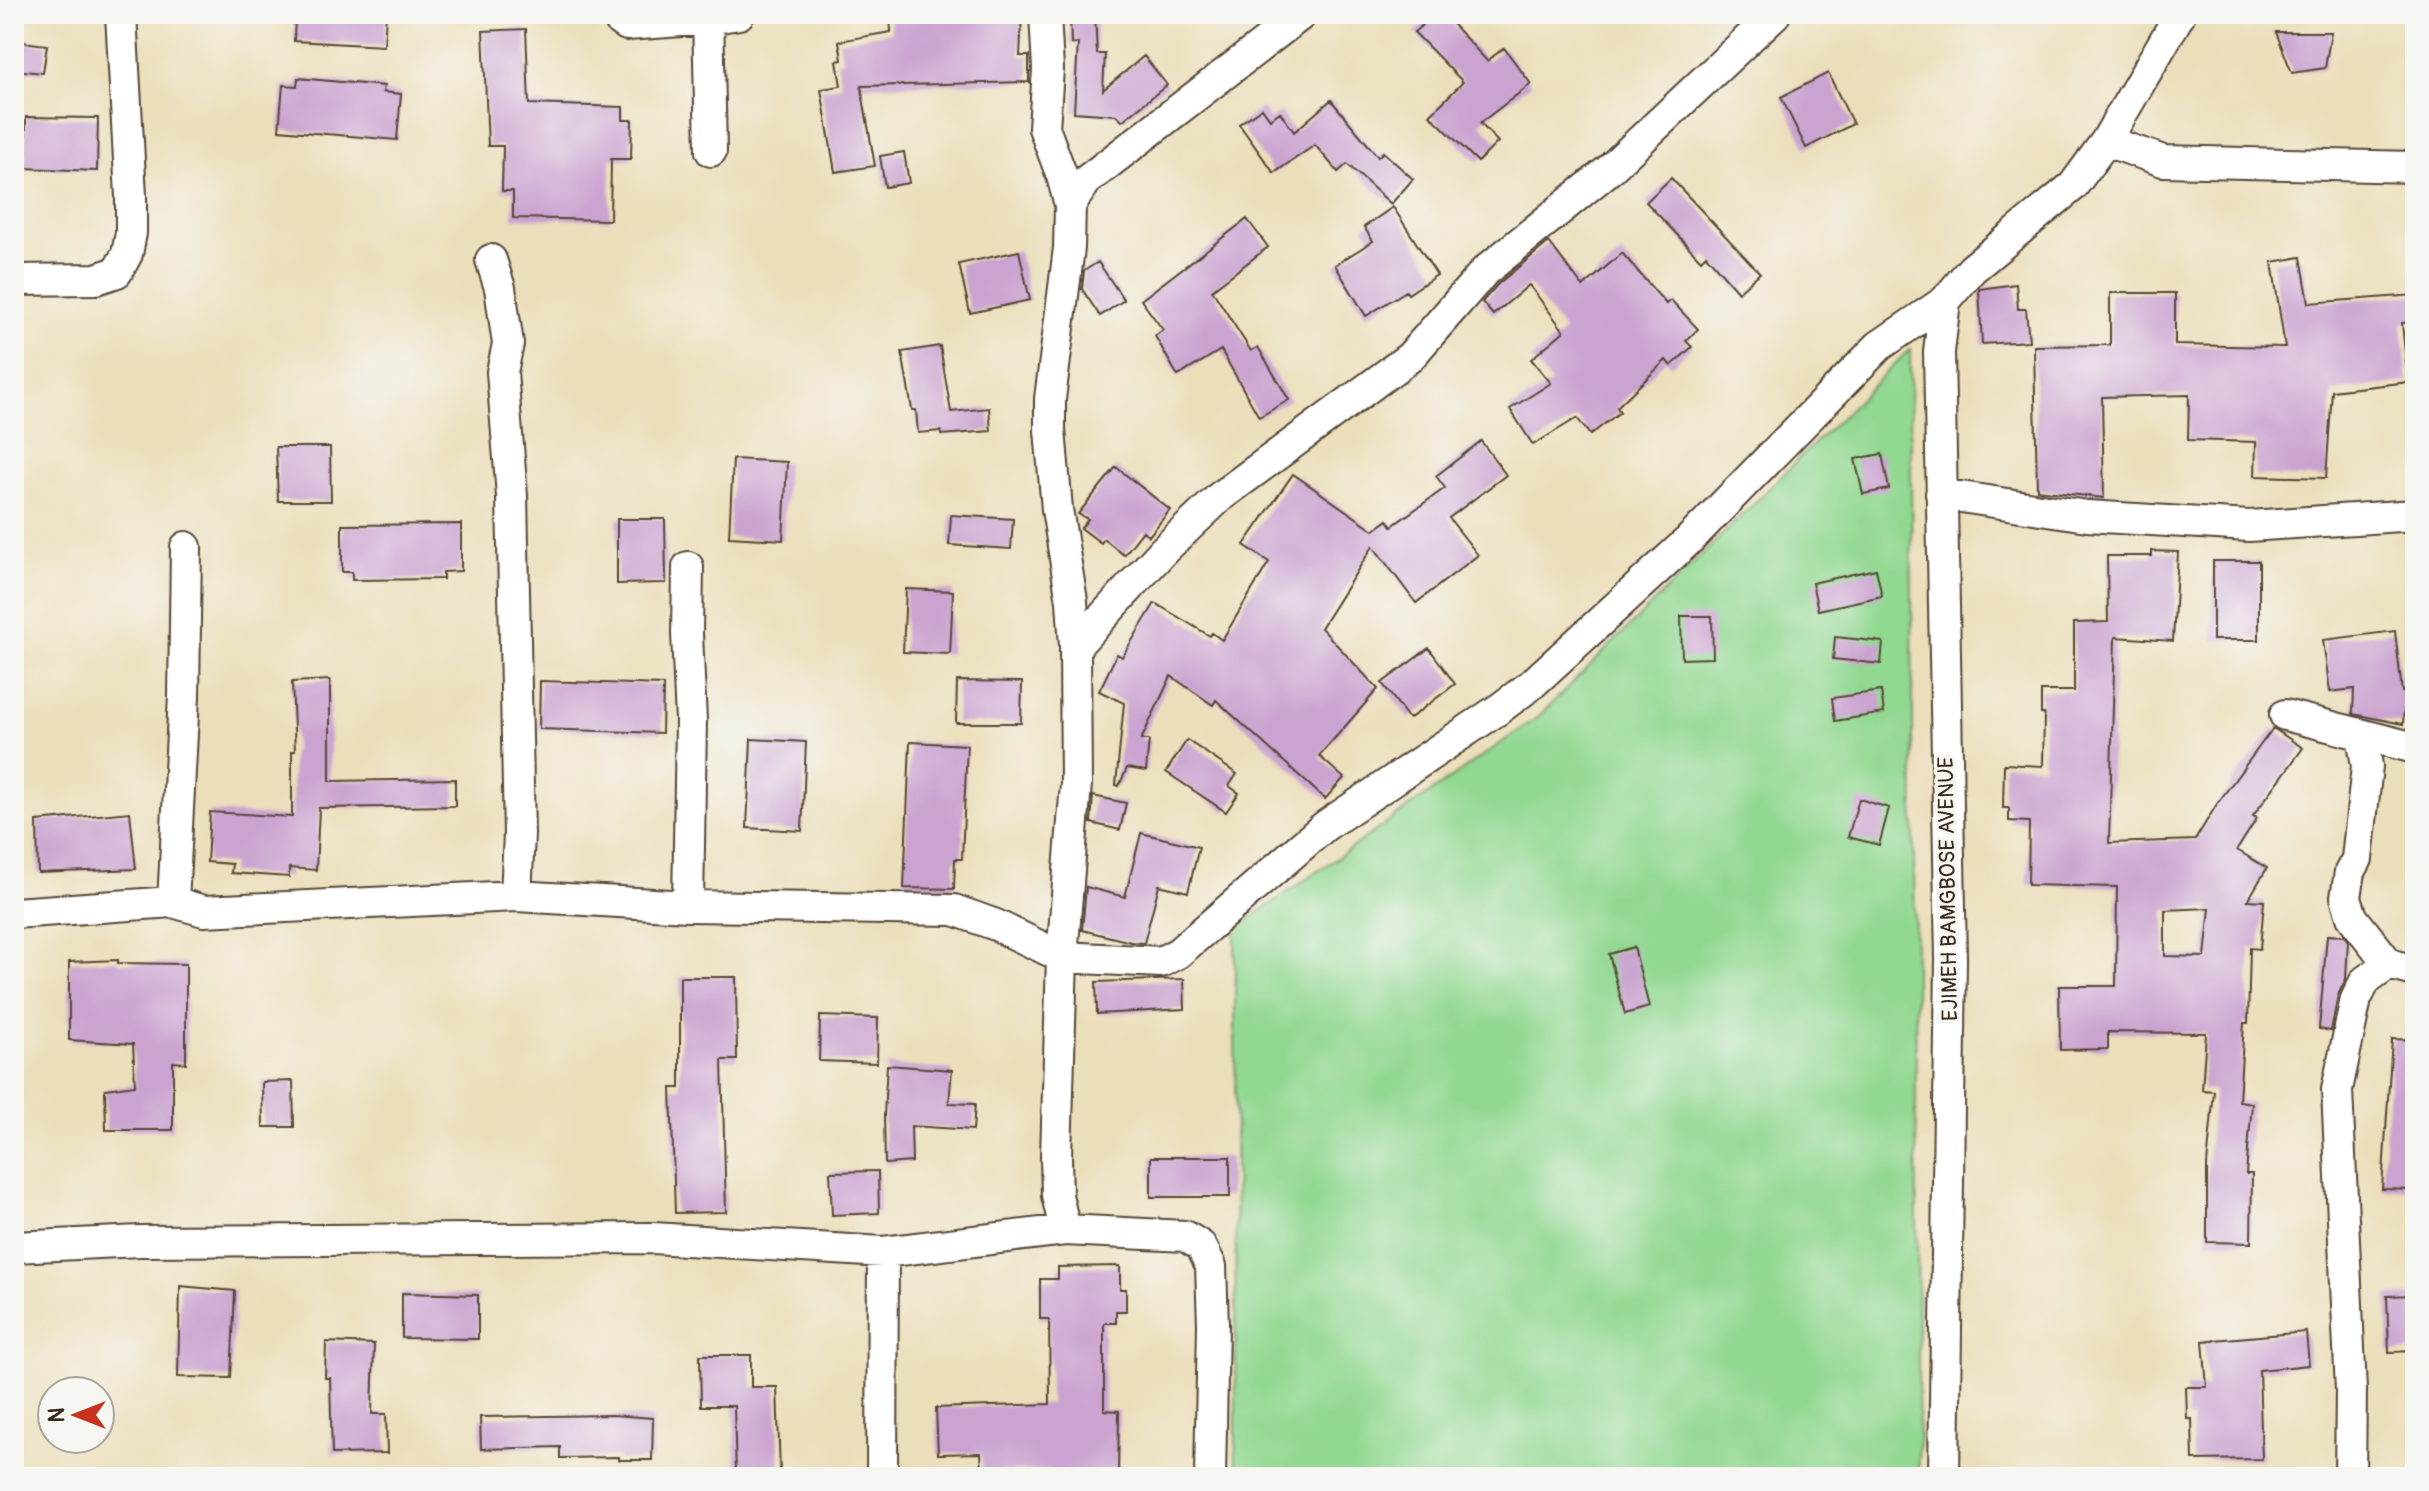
<svg xmlns="http://www.w3.org/2000/svg" width="2429" height="1491" font-family="Pangolin,sans-serif">
	<style>
		.grass { fill: #91d891; stroke: #668158; stroke-width: 2 }
		.building { fill: #caa3d0; fill-rule: evenodd }
		.lines { fill: none; stroke-linecap: round; stroke-linejoin: round }
		.minor-casing { stroke: #554535; stroke-width: 34 }
		.minor { stroke: #fff; stroke-width: 30 }
		.labels { text-anchor: middle; dominant-baseline: central; stroke-width: 7; stroke-linejoin: round; paint-order: stroke }
		.street-label { font-size: 22px; fill: #3b2a1e; stroke: #f6f6f2 }
	</style>
	<rect width="100%" height="100%" fill="#f6f6f2"/>
	<filter id="ink" filterUnits="userSpaceOnUse"><feTurbulence type="fractalNoise" baseFrequency=".0125" numOctaves="2"/><feDisplacementMap in="SourceGraphic" scale="16" xChannelSelector="R" yChannelSelector="G"/><feConvolveMatrix kernelMatrix="1 2 1 2 8 2 1 2 1" color-interpolation-filters="sRGB"/></filter>
	<filter id="wash" filterUnits="userSpaceOnUse"><feTurbulence type="fractalNoise" baseFrequency=".006" numOctaves="4" result="noise"/><feDisplacementMap in="SourceGraphic" scale="32" xChannelSelector="R" yChannelSelector="G"/><feGaussianBlur stdDeviation="1.8" result="paint"/><feColorMatrix in="noise" values="0 0 0 0 0 0 0 0 0 0 0 0 0 0 0 0 0 1.4 0 .05"/><feComposite in="paint" operator="in"/></filter>
	<g filter="url(#wash)">
		<rect width="100%" height="100%" fill="#ebdeba"/>
		<path class="grass" d="M1910,349L1919,1477H1236L1235,929L1537,718Z"/>
		<g id="blocks">
			<path class="building" d="M295,14H386L384,46L294,41Z
				M918,14H1022L1020,56H1029V82L861,86L875,166L835,172L821,89L841,86L837,61L842,60L839,41L891,32L890,15Z
				M1070,14H1095L1097,54H1105L1103,90L1144,56L1167,85L1122,121L1116,115L1074,112L1078,43L1071,44Z
				M1436,14H1443L1487,61L1504,48L1531,84L1480,123L1498,142L1478,162L1430,115L1463,82L1414,32Z
				M526,29L529,104L623,107V120H632L631,159H611L610,220L513,218V191H502L503,146H488L483,31Z
				M2276,32H2331L2325,68L2292,73Z
				M14,41L47,45L43,73L14,70Z
				M1828,73L1853,124L1806,148L1781,97Z
				M298,78L384,86L383,92L401,94L397,140L279,130L283,85L297,86Z
				M1331,100L1378,157L1383,152L1413,179L1391,204L1347,164L1338,172L1315,145L1274,173L1239,124L1262,108L1270,119L1280,112L1294,132Z
				M26,117L98,118L97,171L25,168Z
				M904,152L909,183L885,187L880,156Z
				M1671,178L1760,273L1738,292L1706,255L1701,260L1646,202Z
				M1393,207L1437,275L1408,294L1406,291L1366,316L1335,265L1373,241L1364,227Z
				M1247,219L1268,247L1212,290L1251,351L1258,347L1289,400L1259,417L1221,350L1178,376L1155,336L1163,330L1141,300Z
				M1549,242L1583,287L1622,253L1666,304L1671,300L1698,329L1686,341L1692,347L1671,366L1666,360L1617,407L1620,412L1590,435L1577,418L1533,445L1510,409L1551,383L1531,359L1564,331L1529,285L1493,315L1482,302L1498,284Z
				M1019,251L1030,300L970,313L959,264Z
				M2301,257L2309,303L2415,295V321L2402,323L2408,382L2332,391L2326,478L2255,476L2256,442L2188,440L2189,395L2102,397L2104,498L2037,490L2034,346L2110,345V293H2175V345L2285,347L2272,262Z
				M1098,262L1124,300L1100,316L1082,289L1084,271Z
				M2016,284L2018,309H2026L2029,341L1982,344L1979,289Z
				M940,346L951,412L989,408L991,431L941,435V431L918,433L916,410H912L902,352Z
				M1481,441L1506,475L1449,518L1478,555L1416,603L1373,546L1321,628L1378,689L1319,756L1344,778L1325,799L1216,700L1213,705L1171,676L1141,740H1149L1146,771L1127,768L1119,786L1116,785L1124,703L1099,691L1117,654L1122,657L1155,603L1210,636L1212,633L1222,640L1269,562L1244,545L1293,474L1374,530L1388,520L1392,526L1445,488L1436,476Z
				M276,447H330L331,501H278Z
				M1882,454L1889,489L1863,494L1855,459Z
				M733,459L787,462L783,540L729,537Z
				M1116,467L1170,510L1149,536L1143,531L1124,555L1104,539L1101,543L1081,528L1088,519L1078,514Z
				M951,515L1013,519L1011,549L949,545Z
				M617,519H665L666,583L617,584Z
				M461,524V571L443,572V579L352,580V572H342V525Z
				M2152,551L2178,552L2173,641L2115,637L2109,843L2195,840L2217,804L2273,728L2303,748L2253,816L2257,818L2237,850L2267,868L2248,900L2264,901L2260,949L2250,948L2248,1023H2244L2239,1101L2252,1103L2246,1174H2252L2251,1243L2207,1242V1165L2214,1091L2202,1090L2206,1033L2108,1032V1049L2060,1050L2059,986H2116L2117,887L2028,885L2029,822L2009,821V808H2003L2004,764L2043,766L2044,714H2041V691H2074V623L2108,622L2107,556H2152ZM2210,908L2205,957L2165,956V910Z
				M2213,561H2259V640H2213Z
				M1876,569L1882,596L1818,610L1812,583Z
				M906,589L953,591L950,654L903,652Z
				M1681,616H1712L1713,658L1682,659Z
				M2395,631L2402,692H2405L2403,724L2353,714L2354,689L2330,692L2323,640Z
				M1835,637L1883,642L1881,664L1833,659Z
				M1429,648L1455,684L1409,719L1382,683Z
				M330,680V781L455,779V806L319,808L316,870L289,868V877L231,873L232,864L207,862L210,812L292,817V751H295L292,682Z
				M540,681L663,685L662,733L539,729Z
				M957,681L1022,682L1021,723H956Z
				M1881,691L1884,713L1835,721L1832,698Z
				M751,739L806,742L802,831L747,828Z
				M1187,740L1237,774L1229,786L1239,793L1226,812L1166,772Z
				M910,742L967,745L962,859H955L954,889L904,888Z
				M1093,796L1126,803L1120,830L1091,823Z
				M1859,799L1889,808L1879,845L1848,837Z
				M130,812L136,869L38,873L37,821Z
				M1141,833L1199,847L1188,892L1159,885L1144,943L1131,942L1082,930L1086,887L1125,897Z
				M2327,935L2344,936L2348,941L2346,979L2338,995L2331,1031L2319,1029Z
				M1634,947L1649,1007L1625,1014L1609,954Z
				M118,960V963L186,964V1063L173,1062V1130H106L105,1089L135,1085L133,1044L69,1040V962Z
				M680,977H736L737,1060H722L726,1212L675,1213L671,1088H680Z
				M1184,979L1185,1009L1097,1014L1096,982Z
				M820,1016L878,1018L877,1063L819,1061Z
				M2392,1039L2415,1040V1190L2382,1189Z
				M887,1065L952,1070L949,1103L975,1104L973,1130L911,1126L912,1162L885,1164L884,1115Z
				M293,1081L294,1127H263L262,1082Z
				M1151,1157H1230V1197H1151Z
				M878,1171L879,1213L832,1215L830,1172Z
				M1120,1266V1289H1126V1311H1116V1323H1104V1410L1119,1411L1118,1477H1051V1470L982,1472L981,1453L938,1454L936,1408L1050,1404L1049,1319H1040V1279H1058V1267Z
				M180,1286L235,1291L231,1378L178,1377Z
				M402,1293L478,1295V1339L402,1338Z
				M2415,1295V1351L2389,1352L2387,1296Z
				M2306,1332L2309,1365L2259,1370L2262,1459L2193,1460L2192,1419H2187L2186,1387H2207L2203,1341Z
				M326,1342L374,1344L372,1414H386L387,1453L332,1454L330,1378H325Z
				M700,1355H751V1387H777L780,1473L736,1474L734,1406H701Z
				M612,1415L653,1418L652,1460H619V1457L560,1458V1447L481,1449L480,1417Z"/>
		</g>
	</g>
	<g filter="url(#ink)">
		<use href="#blocks" fill-opacity="0" stroke="#554535" stroke-width="2"/>
		<g class="lines">
			<g class="minor-casing">
				<path id="minor" d="M617,14L620,21L627,25L708,19L739,14
					M708,14L711,151
					M1045,14L1048,69L1044,128L1062,176L1070,205L1069,248L1050,399V430L1057,509L1072,601L1075,647L1076,784L1062,957L1056,1157L1057,1195L1065,1230L1185,1236L1201,1246L1211,1266L1213,1325L1210,1477
					M2106,141L2163,161L2415,167
					M1070,205L1087,180L1302,14
					M491,260L500,288L508,344L502,372L512,496L519,834L516,896L688,906
					M14,280L96,279L117,272L127,254L131,233V196L121,14
					M1941,494L2087,516L2249,526L2415,515
					M186,547L184,696L173,902L204,911L516,896
					M688,567L687,634L691,721L688,906L954,910L996,925L1062,957L1161,962L1178,953L1325,826L1499,709L1531,685L1689,540L1879,346L1945,301L1972,269L2073,186L2106,141L2180,14
					M1075,647L1164,550L1221,496L1410,357L1485,271L1610,169L1775,14
					M2285,715L2415,748
					M2362,736L2367,766L2357,859L2350,872L2346,897L2352,917L2389,964L2415,971
					M14,913L173,902
					M14,1247L140,1241L653,1238L883,1252L1065,1230
					M882,1477L883,1252
					M1944,1477L1951,959L1939,352L1945,301
					M2350,1477L2351,1391L2337,1090L2356,999L2365,981L2389,964"/>
			</g>
			<use href="#minor" class="minor"/>
		</g>
	</g>
	<g class="labels">
		<g class="street-label">
			<text transform="translate(1948 889) rotate(-91)">EJIMEH BAMGBOSE AVENUE</text>
		</g>
	</g>
	<rect width="2429" height="1491" fill="none" stroke="#f6f6f2" stroke-width="48"/>
	<g transform="translate(76 1415) rotate(270)"><circle r="38" fill="#f6f6f2" stroke="#aba49d" stroke-width="2"/>
	<path d="M0-6L14 30L0 20L-14 30Z" fill="#c8321e"/>
	<text y="-12" font-size="22" font-weight="bold" text-anchor="middle" fill="#3b2a1e">N</text>
	</g>
</svg>
